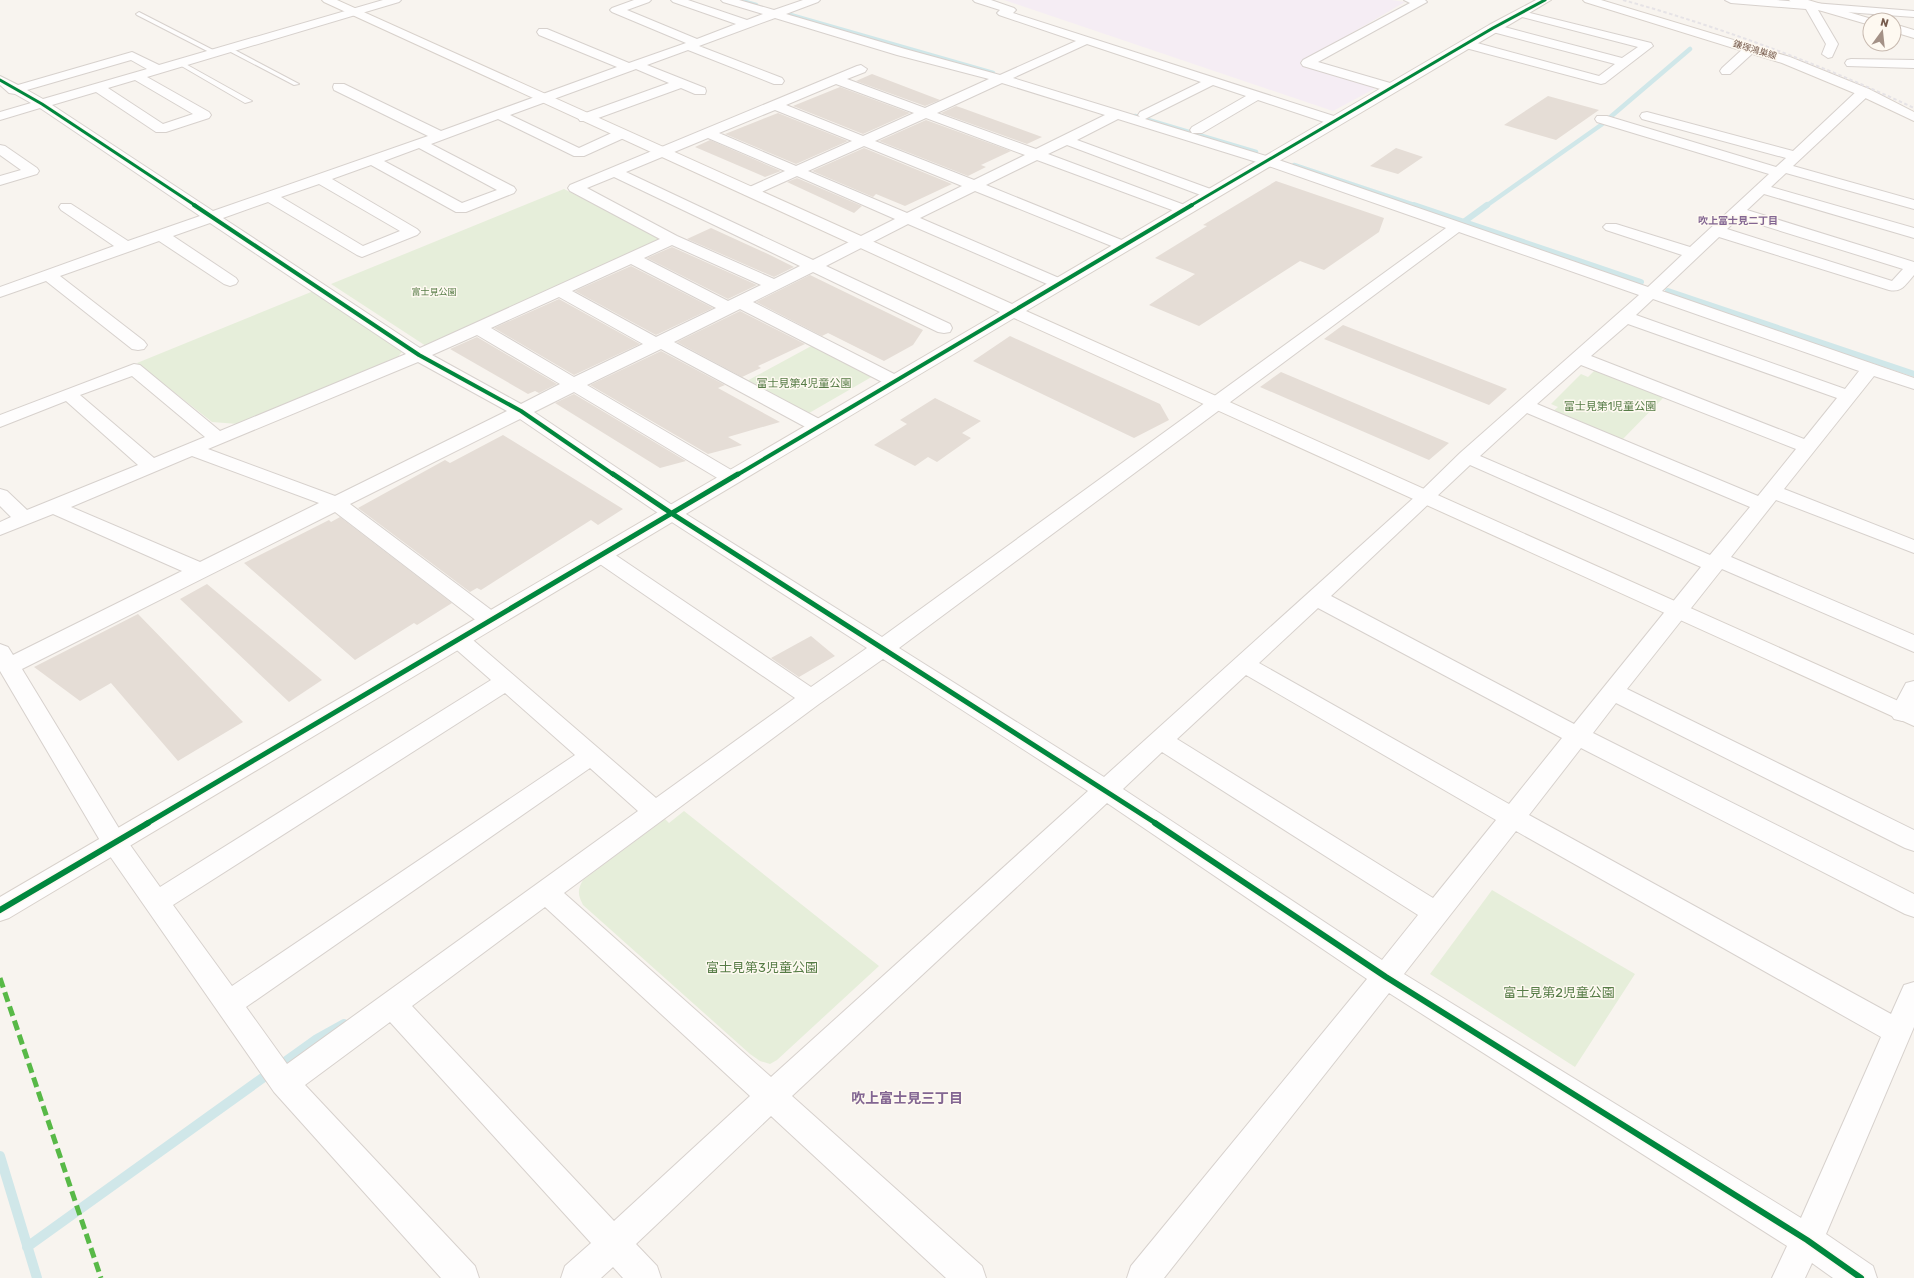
<svg xmlns="http://www.w3.org/2000/svg" width="1914" height="1278" font-family="Rubik,'Noto Sans JP',sans-serif">
	<style>
		.education { fill: #f5edf4 }
		.green { fill: #e6eeda }
		.lines { fill: none; stroke-linecap: round; stroke-linejoin: round }
		.stream-far2 { stroke: #d0e7e9; stroke-width: 4.5 }
		.stream-far1 { stroke: #d0e7e9; stroke-width: 6 }
		.stream { stroke: #d0e7e9; stroke-width: 10 }
		.building { fill: #e5ddd6 }
		.lane-casing { stroke: #d7d1cd; stroke-width: 2 }
		.street-casing { stroke: #d7d1cd; stroke-width: 2 }
		.secondary-casing { stroke: #d8d1cb; stroke-width: 2 }
		.lane { fill: #fefdfd; fill-rule: evenodd }
		.street { fill: #fefdfd; fill-rule: evenodd }
		.secondary { fill: #fefdfd; fill-rule: evenodd }
		.rail { stroke: #e6e3e6; stroke-width: 2; stroke-dasharray: 3.5 2.5; stroke-linecap: butt }
		.quiet { stroke: #58b947; stroke-width: 5; stroke-dasharray: 10 5; stroke-linecap: butt }
		.cycleway-far3-casing { stroke: #fef9f1; stroke-width: 4.5 }
		.cycleway-far2-casing { stroke: #fef9f1; stroke-width: 6 }
		.cycleway-far1-casing { stroke: #fef9f1; stroke-width: 8 }
		.cycleway-casing { stroke: #fef9f1; stroke-width: 9 }
		.cycleway-far3 { stroke: #00873e; stroke-width: 3 }
		.cycleway-far2 { stroke: #00873e; stroke-width: 4 }
		.cycleway-far1 { stroke: #00873e; stroke-width: 5 }
		.cycleway { stroke: #00873e; stroke-width: 6 }
		.labels { text-anchor: middle; dominant-baseline: central; stroke-width: 3; stroke-linejoin: round; paint-order: stroke }
		.far-street-label { font-size: 9px; fill: #775c4e; stroke: #fef9f1 }
		.far-park-label { font-size: 9px; fill: #567c46; stroke: #fef9f1 }
		.far-neighbourhood-label { font-size: 10px; font-weight: bold; fill: #836692; stroke: #fef9f1 }
		.park-label { font-size: 11px; fill: #567c46; stroke: #fef9f1 }
		.near-park-label { font-size: 13px; fill: #567c46; stroke: #fef9f1 }
		.near-neighbourhood-label { font-size: 14px; font-weight: bold; fill: #836692; stroke: #fef9f1 }
	</style>
	<rect width="100%" height="100%" fill="#f8f4ef"/>
	<path class="education" d="M1004,0H1392L1405,2L1300,63L1376,88L1333,111Z"/>
	<path class="green" d="M564,189L652,233L658,239L656,241L426,346L331,284Z
		M316,290L405,348L397,358L238,424L212,422L137,363Z
		M815,344L875,375L804,416L743,383Z
		M1595,370L1664,397L1621,441L1552,412L1558,407L1551,404L1581,374L1588,377Z
		M684,811L879,966L777,1060L770,1064L760,1061L750,1054L583,905C578,895 577,890 583,880L665,819L669,823Z
		M1492,890L1635,974L1575,1067L1430,974Z"/>
	<g class="lines">
		<path class="stream-far2" d="M739,0L756,5
			M787,14L993,73
			M1135,116L1256,152
			M1294,165L1417,206
			M1486,206L1601,125L1690,49"/>
		<path class="stream-far1" d="M1414,205L1641,282
			M1454,229L1487,205
			M1668,291L1914,374"/>
		<path class="stream" d="M0,1156L37,1278
			M27,1247L317,1039L344,1024"/>
	</g>
	<path class="building" d="M872,74L940,100L925,106L856,81Z
		M840,87L910,113L863,134L793,106Z
		M1548,96L1599,110L1556,140L1504,125Z
		M956,106L962,108L1042,137L1027,144L941,113Z
		M778,113L848,141L796,164L725,134Z
		M926,120L1011,151L981,165L986,167L968,176L879,141Z
		M710,140L781,171L765,177L695,147Z
		M864,148L952,184L905,206L876,194L873,197L812,171Z
		M1396,148L1423,157L1398,174L1370,166Z
		M797,178L862,206L854,213L787,182Z
		M1276,181L1384,218L1379,232L1324,270L1300,261L1199,326L1149,305L1195,274L1155,258L1207,226L1203,225Z
		M711,228L768,254L794,267L774,277L687,239Z
		M672,247L757,285L728,299L647,258Z
		M631,266L713,308L656,335L575,291Z
		M810,275L923,330L913,345L884,361L828,333L822,336L756,302Z
		M559,299L640,344L574,375L494,328Z
		M740,311L805,344L758,366L761,368L742,377L677,342Z
		M1343,325L1507,389L1489,405L1324,339Z
		M1010,336L1160,404L1169,420L1134,438L973,361Z
		M477,337L557,384L539,393L535,391L528,394L450,349Z
		M661,351L725,385L718,388L780,422L728,437L742,445L708,454L590,385Z
		M1281,372L1449,443L1429,460L1260,387Z
		M574,394L686,461L660,468L555,403Z
		M935,398L981,421L962,433L971,438L937,462L928,457L915,466L874,445L907,424L900,420Z
		M503,435L623,509L598,525L591,520L481,590L477,588L470,592L358,508L445,460L450,463Z
		M340,517L452,603L417,625L414,623L355,660L244,563L329,520L331,522Z
		M207,584L322,680L289,702L180,599Z
		M138,614L243,722L178,761L111,683L80,701L34,667Z
		M811,636L835,656L799,677L771,658Z"/>
	<g class="lines">
		<g class="lane-casing">
			<path id="lane" d="M139,12L217,52L218,53L213,54L137,15L136,14Z
				M227,48H231L299,84L294,85L227,50Z
				M178,62H182L252,101L245,103L178,64Z"/>
		</g>
		<g class="street-casing">
			<path id="street" d="M383,0H401L399,2L147,77L209,112L211,115L209,118L166,132H156L96,92L52,105L213,211L428,136L334,90L333,87L334,84H344L441,131L617,67L539,35L537,32L539,29H547L629,63L686,43L612,12L610,10L612,8L634,0H651L649,2L627,10L697,39L736,24L673,2L671,0H688L747,20L763,14L723,2L721,0H739L774,10L803,0H820L818,2L786,14L905,49L1000,75L1076,41L999,15L997,13L1000,10L975,2L973,0H991L1014,8L1016,10L1013,13L1340,118L1342,121L1340,124H1330L1258,100L1202,133H1192L1190,130L1192,127L1246,96L1213,85L1145,119L1273,158L1648,287L1682,255L1606,230L1603,227L1606,224H1616L1690,247L1769,174L1597,122L1595,119L1597,116H1607L1776,167L1786,158L1642,119L1640,116L1642,113L1647,112L1793,151L1859,89H1869L1870,92L1869,95L1793,166L1914,200V209L1786,173L1771,187L1914,228V238L1764,194L1747,210L1914,262V275C1906,284 1902,293 1889,290L1719,237L1662,291L1914,378V389L1874,376L1784,489L1914,540V553L1776,500L1731,557L1914,635V652L1722,569L1627,689L1914,830V851L1905,848L1616,703L1593,733L1914,894V917L1905,914L1581,748L1529,815L1891,1014L1904,985L1914,982V1027L1826,1234L1873,1266L1877,1278H1833L1812,1263L1805,1278H1772L1787,1246L1389,993L1164,1278H1127L1131,1266L1367,979L1107,803L792,1096L982,1266L986,1278H946L771,1116L636,1244L657,1266L661,1278H623L613,1267L601,1278H561L565,1266L591,1243L390,1022L305,1085L475,1266L479,1278H441L274,1092L105,849L0,671V644L8,647L13,655L182,571L53,514L0,535V522L11,517L0,506V489L7,491L27,510L138,465L66,401L0,427V415L134,364L140,365L220,431L406,354L210,223L173,236L236,278L238,281L236,284L230,286L224,284L159,241L60,276L144,341L147,345L144,349L138,350L132,349L46,281L0,297V287L114,246L61,210L59,207L61,204H71L128,241L200,216L40,108L0,120V112L31,103L15,94L9,93L0,85V76L18,85L132,52L159,65ZM775,18L897,55L989,79L925,108L847,79L865,72L867,69L861,65L857,66L570,185L568,188L570,191L660,239L420,348L223,218L268,202L357,255L362,257L417,235L420,232L417,229L332,179L371,165L456,212H466L514,193L516,190L514,187L431,144L498,119L574,156H584L626,137L628,134L626,131H616L579,148L510,115L636,69L669,83L580,115L578,118L580,121H590L681,88L695,94H705L706,91L705,88L647,65L688,50L774,84H782L784,81L782,78L699,46ZM1087,44L1201,82L1140,112L1138,115L1140,117L1013,78ZM131,60L147,69L43,99L27,90ZM135,80L193,114L163,124L108,88ZM1002,83L1105,115L1036,149L937,113ZM836,84L914,113L863,136L786,105ZM775,110L852,141L796,166L719,133ZM926,118L1025,155L974,180L875,141ZM1118,119L1263,164L1446,228L882,637L678,509L534,412L574,392L724,482L731,484L738,482L741,478L738,474L587,385L661,349L811,430L818,432L825,430L827,426L825,422L674,342L740,309L888,385L894,386L900,385L903,381L900,377L753,302L813,272L938,332L944,333L950,332L952,328L950,324L826,266L908,224L1054,287L1060,289L1066,287L1068,284L1066,281L920,218L975,191L1119,249L1124,251L1129,249L1132,246L1129,243L986,185L1037,160L1180,213H1190L1192,210L1190,207L1048,154L1067,145L1206,197H1216L1218,194L1216,191L1077,140ZM708,138L785,171L745,189L743,192L745,195H755L797,176L895,219L813,260L626,172ZM864,146L962,186L907,213L808,171ZM419,148L497,190L462,203L384,161ZM614,177L800,266L774,279L677,236L587,188ZM319,184L400,231L363,246L281,197ZM1739,218L1903,269L1892,281L1727,229ZM1459,232L1639,295L1460,453L1418,494L1104,777L899,648ZM672,245L761,285L728,301L644,258ZM631,264L716,308L656,337L572,291ZM559,297L643,344L574,377L491,328ZM1653,299L1859,371L1845,389L1636,315ZM1628,324L1837,398L1804,439L1591,356ZM477,335L560,384L521,404L432,355ZM418,362L507,411L335,496L208,449ZM1581,365L1796,449L1758,496L1537,404ZM132,376L205,437L154,458L80,395ZM1527,413L1750,507L1710,555L1480,456ZM520,419L664,517L867,648L811,687L608,550L601,548L594,550L591,555L594,560L795,698L656,798L466,634L458,631L450,634L447,639L450,644L491,680L160,887L123,835L22,669L335,512L482,625L490,627L498,625L501,620L498,615L350,504ZM192,456L319,503L200,562L71,507ZM1470,465L1701,567L1574,724L1331,596ZM1318,608L1562,738L1509,804L1259,663ZM883,659L1088,791L771,1077L564,893L819,704ZM1246,675L1496,820L1433,898L1177,739ZM505,693L575,755L232,986L173,905ZM1162,752L1418,915L1382,960L1123,789ZM590,768L638,811L287,1064L246,1007ZM1516,831L1881,1037L1801,1218L1404,974ZM545,907L750,1096L614,1221L412,1006Z
				M1404,0H1425L1427,2L1318,62L1397,85L1398,88L1397,91H1387L1303,66L1301,63L1303,60L1410,3Z
				M1725,0H1776L1914,11V17L1818,10L1838,44L1832,57L1828,58L1822,54L1826,44L1806,9L1731,3Z
				M1522,11L1651,43L1653,46L1605,83L1601,84L1462,47L1460,44L1466,40L1599,76L1615,64L1489,31L1487,28L1493,24L1622,58L1638,47L1518,16L1516,14Z
				M1750,45L1754,46L1756,49L1754,52L1730,74H1722L1720,71L1722,68L1746,46Z
				M1851,59L1914,60V68L1847,66L1845,63L1847,60Z
				M0,145L5,146L37,168L39,171L37,174L0,185V176L21,170L0,155Z
				M1914,681V712L1910,719L1902,721L1894,719L1890,713L1906,683Z"/>
		</g>
		<g class="secondary-casing">
			<path id="secondary" d="M322,0H337L1012,304L1489,25L1536,0H1551L1026,311L1914,708V726L1014,318L9,918L0,921V897L1000,312L324,2Z
				M1583,0H1601L1790,57L1869,89L1914,112V121L1859,95L1782,63L1585,2Z
				M1789,0H1808L1875,20H1870V25L1791,2Z
				M1894,24L1914,30V38L1894,32Z"/>
		</g>
		<use href="#lane" class="lane"/>
		<use href="#street" class="street"/>
		<use href="#secondary" class="secondary"/>
		<path class="rail" d="M1623,0C1723,28 1820,64 1914,108"/>
		<path class="quiet" d="M0,978L101,1278"/>
		<g class="cycleway-far3-casing">
			<path id="cycleway-far3" d="M0,80L42,104L196,206
				M1190,206L1493,28L1545,0"/>
		</g>
		<g class="cycleway-far2-casing">
			<path id="cycleway-far2" d="M194,205L419,355L521,411L614,475
				M737,475L1192,205"/>
		</g>
		<g class="cycleway-far1-casing">
			<path id="cycleway-far1" d="M613,474L671,513L1157,824
				M146,824L738,474"/>
		</g>
		<g class="cycleway-casing">
			<path id="cycleway" d="M1155,823L1386,977L1807,1240L1861,1278
				M0,910L148,823"/>
		</g>
		<use href="#cycleway-far3" class="cycleway-far3"/>
		<use href="#cycleway-far2" class="cycleway-far2"/>
		<use href="#cycleway-far1" class="cycleway-far1"/>
		<use href="#cycleway" class="cycleway"/>
	</g>
	<g class="labels">
		<g class="far-street-label">
			<text transform="translate(1755 50) rotate(17)">鎌塚鴻巣線</text>
		</g>
		<g class="far-park-label">
			<text x="434" y="292">富士見公園</text>
		</g>
		<g class="far-neighbourhood-label">
			<text x="1738" y="221">吹上富士見二丁目</text>
		</g>
		<g class="park-label">
			<text x="804" y="383">富士見第4児童公園</text>
			<text x="1610" y="406">富士見第1児童公園</text>
		</g>
		<g class="near-park-label">
			<text x="762" y="967">富士見第3児童公園</text>
			<text x="1559" y="992">富士見第2児童公園</text>
		</g>
		<g class="near-neighbourhood-label">
			<text x="907" y="1098">吹上富士見三丁目</text>
		</g>
	</g>
	<g transform="translate(1882 32) rotate(15)"><circle r="19" fill="#fef9f1" stroke="#c8bab0"/>
	<path d="M0-3L7 15L0 10L-7 15Z" fill="#a49186"/>
	<text y="-6" font-size="11" font-weight="bold" text-anchor="middle" fill="#775c4e">N</text>
	</g>
</svg>
